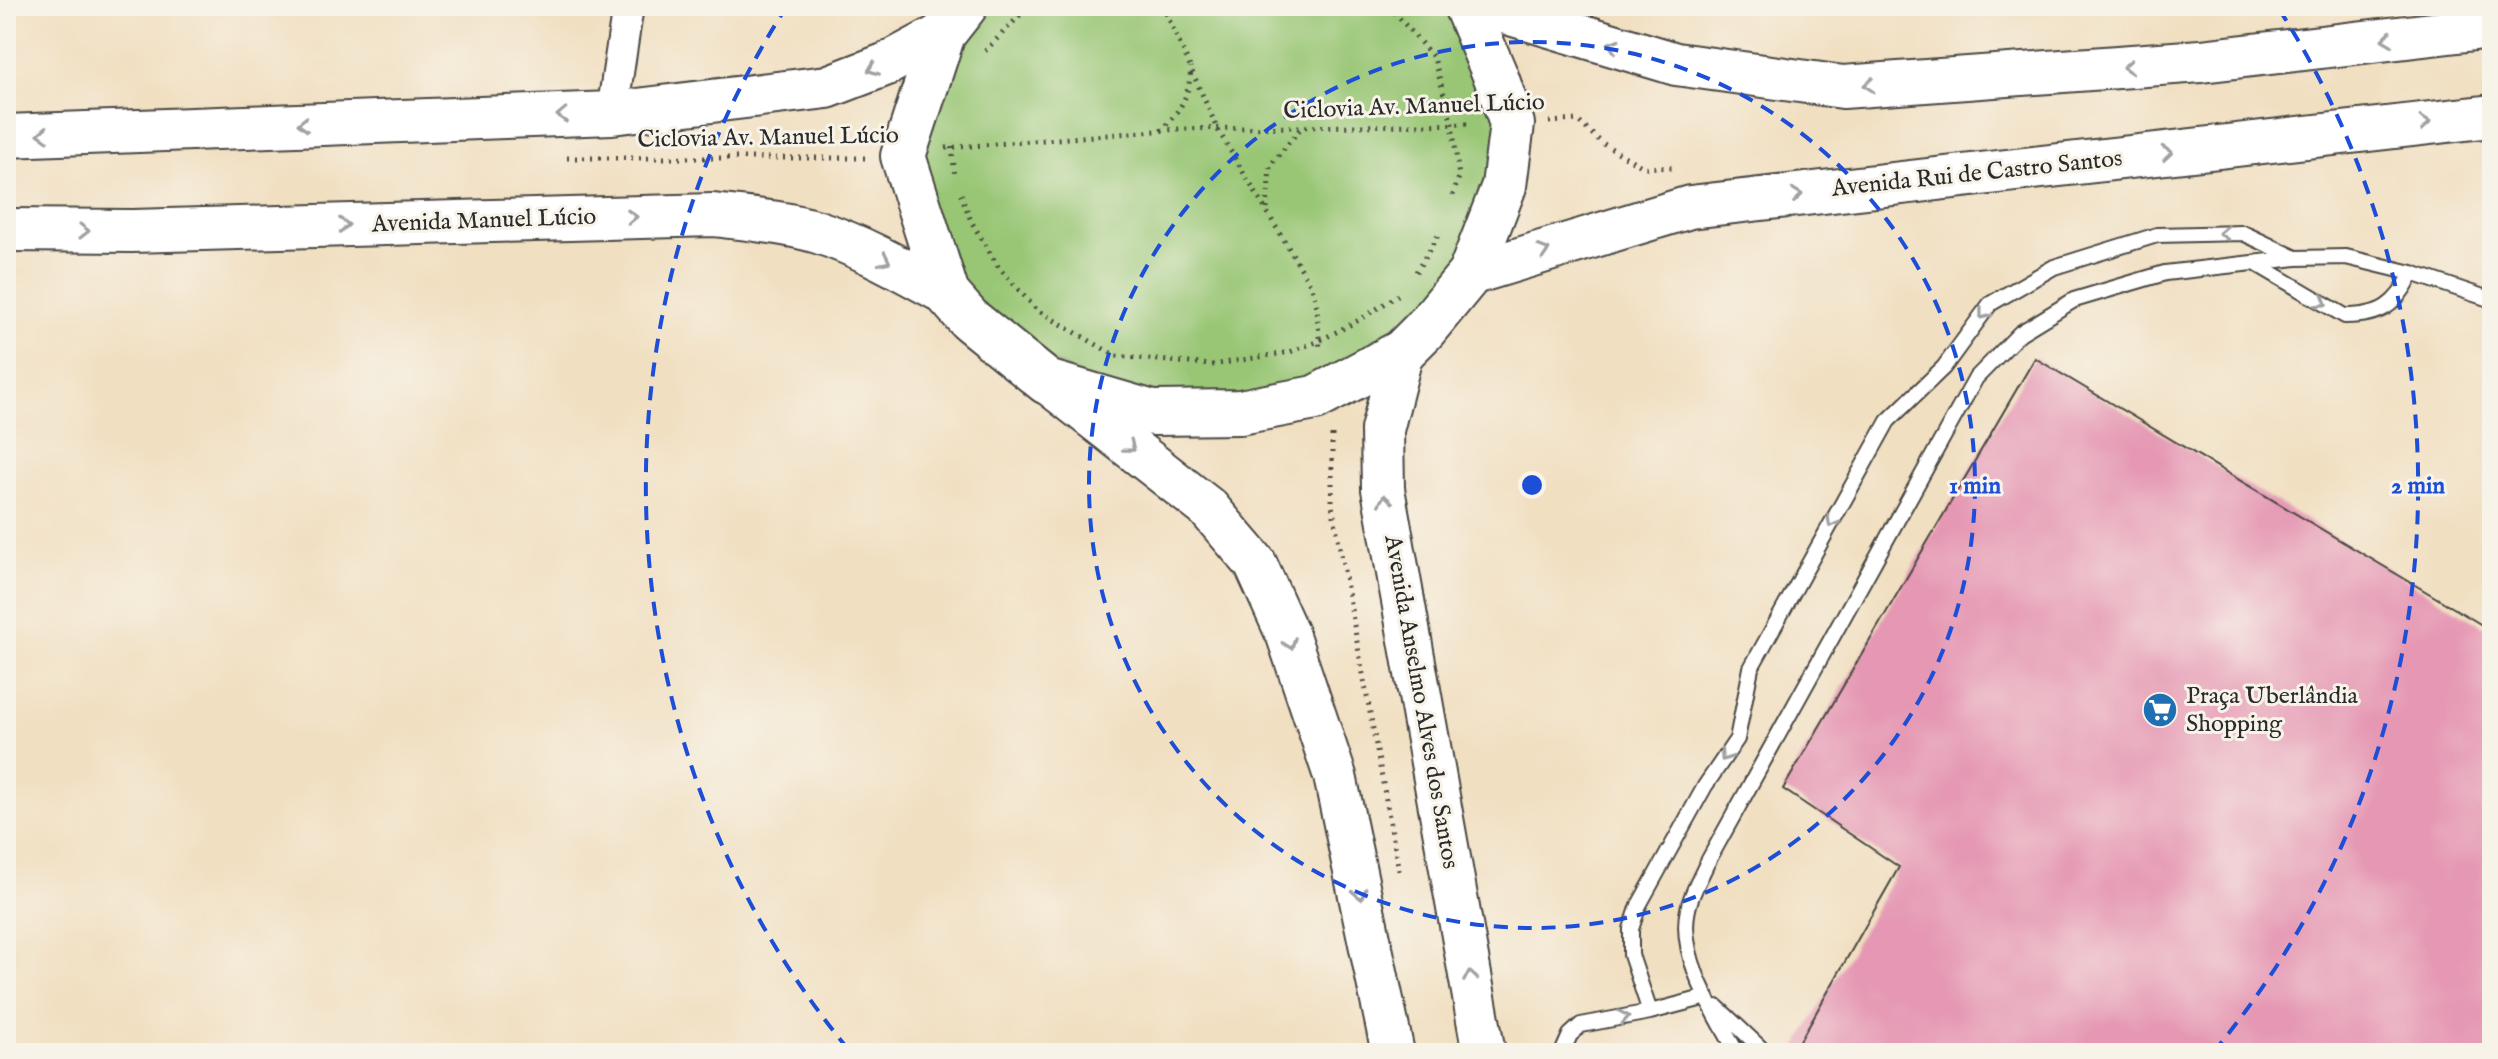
<svg xmlns="http://www.w3.org/2000/svg" width="2498" height="1059" font-family="'IM FELL English',serif">
	<style>
		.grass { fill: #98c674; stroke: #627850; stroke-width: 2 }
		.building { fill: #e597b3 }
		.lines { fill: none; stroke-linecap: round; stroke-linejoin: round }
		.service-casing { stroke: #494642; stroke-width: 18 }
		.minor-casing { stroke: #494642; stroke-width: 34 }
		.secondary-casing { stroke: #494642; stroke-width: 46 }
		.primary-casing { stroke: #494642; stroke-width: 48 }
		.path { stroke: #494642; stroke-width: 5; stroke-dasharray: 2 6; stroke-linecap: butt }
		.service { stroke: #fff; stroke-width: 14 }
		.minor { stroke: #fff; stroke-width: 30 }
		.secondary { stroke: #fff; stroke-width: 42 }
		.primary { stroke: #fff; stroke-width: 44 }
		.oneway { stroke: #a0a0a0 }
		.ring { fill: none; stroke: #1d4ed8; stroke-width: 4; stroke-dasharray: 14 10 }
		.labels { text-anchor: middle; dominant-baseline: central; stroke-width: 6; stroke-linejoin: round; paint-order: stroke }
		.street-label { font-size: 24px; fill: #2b2b2b; stroke: #f7f3e8 }
		.poi-label { font-size: 24px; fill: #2b2b2b; stroke: #f7f3e8; text-anchor: start }
		.centre { fill: #1d4ed8; stroke: #f7f3e8; stroke-width: 4 }
		.ring-label { font-size: 24px; text-anchor: middle; font-weight: bold; fill: #1d4ed8; stroke: #f7f3e8; stroke-width: 6; stroke-linejoin: round; paint-order: stroke }
	</style>
	<rect width="100%" height="100%" fill="#f7f3e8"/>
	<filter id="ink" filterUnits="userSpaceOnUse"><feTurbulence type="fractalNoise" baseFrequency=".0125" numOctaves="2"/><feDisplacementMap in="SourceGraphic" scale="16" xChannelSelector="R" yChannelSelector="G"/><feConvolveMatrix kernelMatrix="1 2 1 2 8 2 1 2 1" color-interpolation-filters="sRGB"/></filter>
	<filter id="wash" filterUnits="userSpaceOnUse"><feTurbulence type="fractalNoise" baseFrequency=".006" numOctaves="4" result="noise"/><feDisplacementMap in="SourceGraphic" scale="32" xChannelSelector="R" yChannelSelector="G"/><feGaussianBlur stdDeviation="1.8" result="paint"/><feColorMatrix in="noise" values="0 0 0 0 0 0 0 0 0 0 0 0 0 0 0 0 0 1.4 0 .05"/><feComposite in="paint" operator="in"/></filter>
	<g filter="url(#wash)">
		<rect width="100%" height="100%" fill="#f1dfc1"/>
		<path class="grass" d="M965,6H1466L1512,124L1470,274L1315,398L1153,413L969,319L903,156Z"/>
		<g id="blocks">
			<path class="building" d="M2035,358L2492,631V1053H1793L1899,867L1783,789Z"/>
		</g>
	</g>
	<g filter="url(#ink)">
		<use href="#blocks" fill-opacity="0" stroke="#494642" stroke-width="2"/>
		<g class="lines">
			<g class="service-casing">
				<path id="service" d="M2255,263L2345,316C2381,316 2397,305 2412,273
					M1717,1007L1766,1053
					M1650,1012L1631,955V929L1639,905L1705,786L1737,739L1751,668L1888,421L1944,367L1990,304L2054,267L2157,235L2243,233L2296,258
					M1562,1053L1570,1035L1581,1025L1650,1012L1707,997
					M1737,1053C1715,1013 1677,956 1688,909C1691,893 1701,877 1707,863L1976,378L2020,333L2074,300L2165,273L2296,258L2346,257L2412,273L2492,300"/>
			</g>
			<g class="minor-casing">
				<path id="minor" d="M612,113L628,6"/>
			</g>
			<g class="secondary-casing">
				<path id="secondary" d="M1484,6L1676,64L1843,87L2201,61L2492,27
					M6,136L612,113L827,87L887,64L943,34
					M6,230L132,231L713,215C748,219 784,222 818,232C864,247 905,271 947,294
					M1470,274L1690,207L2492,116
					M1402,352L1382,430L1383,489L1484,1053
					M1051,385L1208,508L1255,563L1288,636L1335,776L1393,1053"/>
			</g>
			<g class="primary-casing">
				<path id="primary" d="M965,6L943,34L903,156L947,294L969,319L1047,382L1153,413L1240,412L1315,398L1402,352L1424,330L1470,274L1504,186L1512,124L1496,77L1466,6"/>
			</g>
			<path class="path" d="M1163,6L1218,130L1312,287L1317,308L1320,350
				M1389,6L1434,58L1452,124L1459,177L1451,201
				M985,51L1029,6
				M1549,122L1577,120L1602,143L1643,167L1675,168
				M1161,131C1181,109 1189,98 1191,67
				M952,147L955,177
				M946,148L1180,129L1471,124
				M567,158H865
				M961,194L971,221L999,268L1037,310L1116,356L1212,365L1290,352L1319,341L1361,319L1398,295
				M1267,209L1270,166L1300,129
				M1416,272L1440,232
				M1332,435V505L1399,871"/>
			<use href="#service" class="service"/>
			<use href="#minor" class="minor"/>
			<use href="#secondary" class="secondary"/>
			<use href="#primary" class="primary"/>
		</g>
		<defs><path id="oneway-chevron" d="M-2-3.5L2.5 0L-2 3.5" fill="none" stroke-width="1.6" stroke-linecap="round" stroke-linejoin="round" transform="scale(2)"/></defs>
		<g class="oneway">
			<use href="#oneway-chevron" transform="translate(2387 39) rotate(173)"/>
			<use href="#oneway-chevron" transform="translate(1613 45) rotate(-163)"/>
			<use href="#oneway-chevron" transform="translate(2128 67) rotate(176)"/>
			<use href="#oneway-chevron" transform="translate(873 69) rotate(158)"/>
			<use href="#oneway-chevron" transform="translate(1869 85) rotate(176)"/>
			<use href="#oneway-chevron" transform="translate(562 115) rotate(178)"/>
			<use href="#oneway-chevron" transform="translate(2425 123) rotate(-6)"/>
			<use href="#oneway-chevron" transform="translate(303 124) rotate(178)"/>
			<use href="#oneway-chevron" transform="translate(43 134) rotate(177)"/>
			<use href="#oneway-chevron" transform="translate(2167 153) rotate(-6)"/>
			<use href="#oneway-chevron" transform="translate(1797 195) rotate(-6)"/>
			<use href="#oneway-chevron" transform="translate(632 217) rotate(-2)"/>
			<use href="#oneway-chevron" transform="translate(344 225) rotate(-2)"/>
			<use href="#oneway-chevron" transform="translate(84 231)"/>
			<use href="#oneway-chevron" transform="translate(2224 233) rotate(178)"/>
			<use href="#oneway-chevron" transform="translate(1544 251) rotate(-17)"/>
			<use href="#oneway-chevron" transform="translate(885 260) rotate(26)"/>
			<use href="#oneway-chevron" transform="translate(2322 302) rotate(31)"/>
			<use href="#oneway-chevron" transform="translate(1984 314) rotate(128)"/>
			<use href="#oneway-chevron" transform="translate(1130 447) rotate(38)"/>
			<use href="#oneway-chevron" transform="translate(1385 500) rotate(-99)"/>
			<use href="#oneway-chevron" transform="translate(1832 522) rotate(119)"/>
			<use href="#oneway-chevron" transform="translate(1290 644) rotate(70)"/>
			<use href="#oneway-chevron" transform="translate(1725 756) rotate(124)"/>
			<use href="#oneway-chevron" transform="translate(1360 894) rotate(78)"/>
			<use href="#oneway-chevron" transform="translate(1470 976) rotate(-100)"/>
			<use href="#oneway-chevron" transform="translate(1624 1017) rotate(-11)"/>
		</g>
	</g>
	<g class="ring">
		<circle cx="1532" cy="485" r="443"/>
		<path d="M848 1049A886 886 0 0 1 785 9M2279 9A886 886 0 0 1 2216 1049"/>
	</g>
	<defs>
		<g id="supermarket-disc" transform="scale(1.8)"><circle r="9.5" fill="#1f6fb2" stroke="#f7f3e8"/><path d="M-6-5.5h2.5l.6 2H6L4.5 2H-2.5L-4.4-4H-6ZM-1.5 3.2a1.3 1.3 0 1 0 .1 0ZM3 3.2a1.3 1.3 0 1 0 .1 0Z" fill="#fff"/></g>
	</defs>
	<g fill-rule="evenodd">
		<use href="#supermarket-disc" x="2160" y="710"/>
	</g>
	<g class="labels">
		<g class="street-label">
			<text transform="translate(1414 107) rotate(-2)">Ciclovia Av. Manuel Lúcio</text>
			<text transform="translate(768 138) rotate(-1)">Ciclovia Av. Manuel Lúcio</text>
			<text transform="translate(1977 174) rotate(-6)">Avenida Rui de Castro Santos</text>
			<text transform="translate(484 221) rotate(-2)">Avenida Manuel Lúcio</text>
			<text transform="translate(1421 702) rotate(80)">Avenida Anselmo Alves dos Santos</text>
		</g>
		<g class="poi-label">
			<text x="2186" y="696">Praça Uberlândia<tspan x="2186" dy="28">Shopping</tspan></text>
		</g>
	</g>
	<circle cx="1532" cy="485" r="12" class="centre"/>
	<g class="ring-label">
		<text x="1975" y="493">1 min</text>
		<text x="2418" y="493">2 min</text>
	</g>
	<rect width="2498" height="1059" fill="none" stroke="#f7f3e8" stroke-width="32"/>
</svg>
